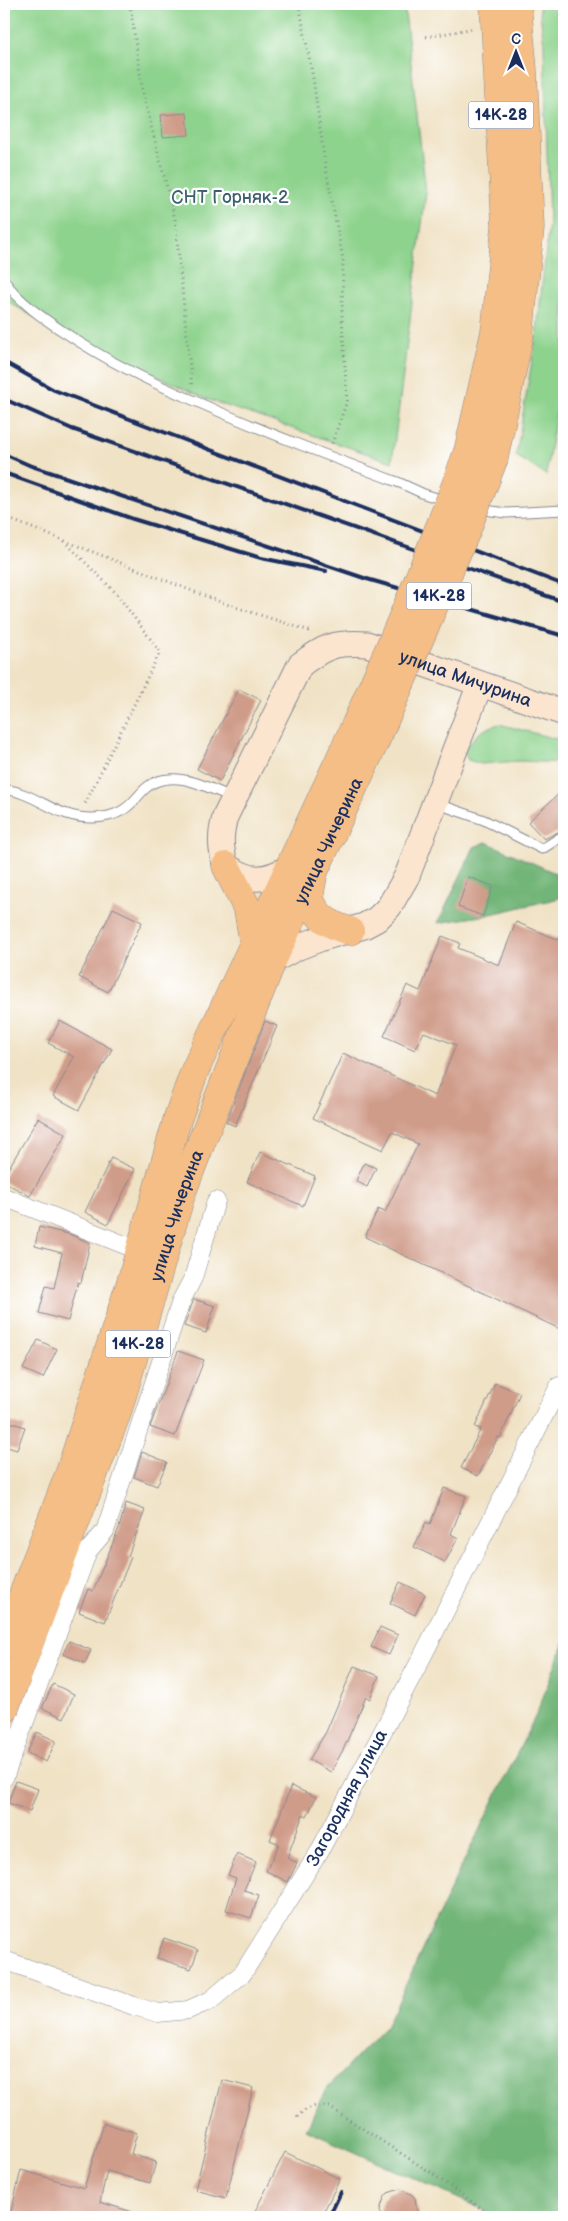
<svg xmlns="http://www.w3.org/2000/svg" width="568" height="2221" font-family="'Balsamiq Sans',sans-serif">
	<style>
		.green { fill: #8ed38d; stroke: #548176 }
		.forest { fill: #72b578; stroke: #46726b }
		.building { fill: #d09c8a }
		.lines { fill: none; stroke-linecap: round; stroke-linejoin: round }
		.lane-casing { stroke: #868892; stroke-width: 11 }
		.street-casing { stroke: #868892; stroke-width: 19 }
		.secondary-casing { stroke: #868892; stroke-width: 27 }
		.primary-casing { stroke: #868892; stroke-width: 29 }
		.path { stroke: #868892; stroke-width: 3; stroke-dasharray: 1 4; stroke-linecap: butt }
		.lane { stroke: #fff; stroke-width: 9 }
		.street { stroke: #fff; stroke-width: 18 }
		.secondary { stroke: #fbe5cf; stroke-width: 25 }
		.primary { stroke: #f5be86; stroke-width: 28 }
		.rail { stroke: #1b2f5e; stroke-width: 4 }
		.primary-bridge-casing { stroke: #868892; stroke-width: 29; stroke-linecap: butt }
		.primary-bridge { stroke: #f5be86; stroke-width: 28 }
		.labels { text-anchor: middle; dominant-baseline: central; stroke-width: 4.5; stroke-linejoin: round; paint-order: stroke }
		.shield { fill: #fff; stroke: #5f6d8e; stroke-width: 1 }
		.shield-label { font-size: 16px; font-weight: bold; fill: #1b2f5e }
		.park-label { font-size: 18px; fill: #3e606c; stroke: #fff }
		.street-label { font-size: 18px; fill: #1b2f5e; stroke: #fff }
	</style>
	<rect width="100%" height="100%" fill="#fff"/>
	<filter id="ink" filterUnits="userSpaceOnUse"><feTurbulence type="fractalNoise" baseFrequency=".02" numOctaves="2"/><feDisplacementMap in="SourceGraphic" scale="10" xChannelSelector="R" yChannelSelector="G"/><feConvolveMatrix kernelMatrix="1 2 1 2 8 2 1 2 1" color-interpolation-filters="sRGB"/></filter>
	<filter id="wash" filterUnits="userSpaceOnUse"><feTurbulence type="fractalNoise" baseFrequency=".0096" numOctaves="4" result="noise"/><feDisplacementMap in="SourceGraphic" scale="20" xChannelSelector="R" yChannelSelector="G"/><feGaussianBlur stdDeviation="1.12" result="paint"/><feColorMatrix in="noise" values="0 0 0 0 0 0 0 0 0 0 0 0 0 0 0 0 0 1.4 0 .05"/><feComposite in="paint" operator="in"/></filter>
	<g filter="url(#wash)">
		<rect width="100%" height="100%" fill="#f0e2c5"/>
		<path class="green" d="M4,4H404L426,192L392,462L206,399L32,316L4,299Z
			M539,4H564V364L546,475L516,456L537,331L549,222L544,45Z
			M499,724L564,741V763L519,761L481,764L468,760L464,751C473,736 482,729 499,724Z"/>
		<path class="forest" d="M486,842L564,877V897L487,915L438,923L474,847Z
			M564,1642V2217H499L306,2130L326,2089L387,2025L458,1873L537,1713Z"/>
		<g id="blocks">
			<path class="building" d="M187,113L189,135L163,137L161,115Z
				M239,689L261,700L220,781L197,769Z
				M564,789V829L544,839L528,822Z
				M468,877L493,886L483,916L458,907Z
				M113,908L142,922L108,992L79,977Z
				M516,922L564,942V1331L365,1237L378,1209L385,1212L418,1144L392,1132L383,1150L313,1118L343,1053L435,1096L456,1045L424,1032L415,1050L384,1036L407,985L420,991L442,936L460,943L458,948L499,965Z
				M60,1021L112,1049L79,1110L53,1096L74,1057L48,1043Z
				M265,1021L277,1026L235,1126L226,1122Z
				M38,1118L66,1134L30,1196L4,1182V1176Z
				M260,1152L315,1176L303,1206L247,1182Z
				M111,1158L135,1169L108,1224L85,1212Z
				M364,1163L376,1168L367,1187L356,1181Z
				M39,1227L69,1234L90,1243L81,1283L78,1282L68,1321L39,1313L46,1286L54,1288L62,1253L35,1246Z
				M194,1299L215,1306L206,1333L184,1326Z
				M38,1340L57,1349L43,1378L23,1369Z
				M178,1351L204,1360L175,1436L150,1427Z
				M495,1383L520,1393L500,1438L498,1437L478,1476L461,1468L481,1429L475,1427Z
				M4,1420L25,1427L17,1450L4,1446Z
				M142,1452L167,1462L157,1486L134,1477Z
				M444,1488L466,1496L451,1534L458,1538L445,1562L414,1547L426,1522L430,1524Z
				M126,1503L145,1510L128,1556L131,1557L105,1622L79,1612L88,1589L93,1591L119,1528Z
				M400,1582L425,1594L415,1615L390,1603Z
				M380,1627L398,1635L389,1655L371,1647Z
				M69,1641L91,1650L85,1663L63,1654Z
				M354,1666L379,1676L370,1699L366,1697L344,1748L331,1772L309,1760L326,1732Z
				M53,1684L74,1694L64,1718L42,1708Z
				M37,1732L56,1741L46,1762L27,1753Z
				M16,1781L38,1789L30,1811L8,1803Z
				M291,1786L316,1797L307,1816L303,1814L287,1858L297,1863L288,1882L266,1871L279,1844L270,1840Z
				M237,1854L256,1862L244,1890L259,1895L251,1918L226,1910L236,1878L228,1875Z
				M164,1938L198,1950L191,1969L157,1958Z
				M222,2080L253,2088L226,2198L195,2190Z
				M104,2123L137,2133L131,2154L156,2162L150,2183L107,2171L100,2202L139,2214V2217H27L11,2212L21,2170L84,2188Z
				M285,2152L340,2179L321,2217H252Z
				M400,2189L411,2194L415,2198L418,2217H382L380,2210L384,2198L388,2193Z"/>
		</g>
	</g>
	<g filter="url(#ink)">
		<use href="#blocks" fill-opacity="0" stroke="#868892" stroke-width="1"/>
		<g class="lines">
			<g class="lane-casing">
				<path id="lane" d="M4,280C19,302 44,319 67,334C107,361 150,382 195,401C262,431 331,457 400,483L424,494L447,501
					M478,509L506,513L564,510
					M4,789C39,794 56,819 94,818C104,817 114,816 123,810C140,800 142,781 169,779C190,777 213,790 232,797
					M435,803L484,820L542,849L564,835"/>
			</g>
			<g class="street-casing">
				<path id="street" d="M4,1197L140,1251
					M4,1778L88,1551L105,1531L181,1301L193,1278L216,1201
					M4,1960L134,2006L158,2013L188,2010L211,2000L243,1973L319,1852L421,1659L559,1386"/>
			</g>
			<g class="secondary-casing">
				<g id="secondary">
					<path id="s1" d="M289,868C263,882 251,882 226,866C220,848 220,835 225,817L300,665C325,646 335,642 367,644L564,713"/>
					<path d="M272,961L296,948L322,938L364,926L377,919L389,907L407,876L480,684"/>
				</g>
			</g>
			<g class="primary-casing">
				<g id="primary">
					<path d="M468,451L495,332L506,226L494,4"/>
					<path d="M494,458L519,337L530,228L523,70L517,4"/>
					<path d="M226,866L248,910L254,945"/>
					<path d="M313,876C312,882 310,890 310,896C313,917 332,926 350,931"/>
					<path d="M4,1644L70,1472L133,1275L178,1117L195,1070L356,724"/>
					<path id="s2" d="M4,1710L117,1413L182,1192L272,961L379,733"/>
				</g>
			</g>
			<path class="path" d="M130,4L143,94L175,219L192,387
				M299,4L313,78L325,164L343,259L342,317L347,401L331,446
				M426,37L475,28
				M4,517L223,603L313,632
				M64,541L116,593L160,652L84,806
				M297,2117C307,2107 315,2104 329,2107L433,2174L493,2217"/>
			<use href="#lane" class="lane"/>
			<use href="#street" class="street"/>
			<use href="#secondary" class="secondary"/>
			<use href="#primary" class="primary"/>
			<path class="rail" d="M4,362L54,390L564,585
				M4,399L72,429L564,602
				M4,454L29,465L367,579L564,636
				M4,473L133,519L261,558L326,571
				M329,2217L341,2192"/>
			<g class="primary-bridge-casing">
				<path id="primary-bridge" d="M356,724C396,634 435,544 468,451
					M379,733L465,534L494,458"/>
			</g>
			<use href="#primary-bridge" class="primary-bridge"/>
		</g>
	</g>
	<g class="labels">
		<g class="shield">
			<rect x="468.5" y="101.5" width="65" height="27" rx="4"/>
			<rect x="406.5" y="582.5" width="65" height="27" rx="4"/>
			<rect x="105.5" y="1330.5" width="65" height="27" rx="4"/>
		</g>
		<g class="shield-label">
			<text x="501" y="115">14К-28</text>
			<text x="439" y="596">14К-28</text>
			<text x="138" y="1344">14К-28</text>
		</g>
		<g class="park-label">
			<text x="230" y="197">СНТ Горняк-2</text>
		</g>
		<g class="street-label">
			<text stroke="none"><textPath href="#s1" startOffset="464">улица Мичурина</textPath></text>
			<text stroke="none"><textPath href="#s2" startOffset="929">улица Чичерина</textPath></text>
			<text stroke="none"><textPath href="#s2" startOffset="524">улица Чичерина</textPath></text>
			<text transform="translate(347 1798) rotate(-62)">Загородняя улица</text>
		</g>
	</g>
	<rect width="568" height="2221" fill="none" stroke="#fff" stroke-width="20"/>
	<g transform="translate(516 52)" stroke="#ffffff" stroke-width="4" paint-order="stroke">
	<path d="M0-4L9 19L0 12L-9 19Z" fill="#1b2f5e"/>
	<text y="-8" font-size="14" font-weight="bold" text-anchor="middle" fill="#1b2f5e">С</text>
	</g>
</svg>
